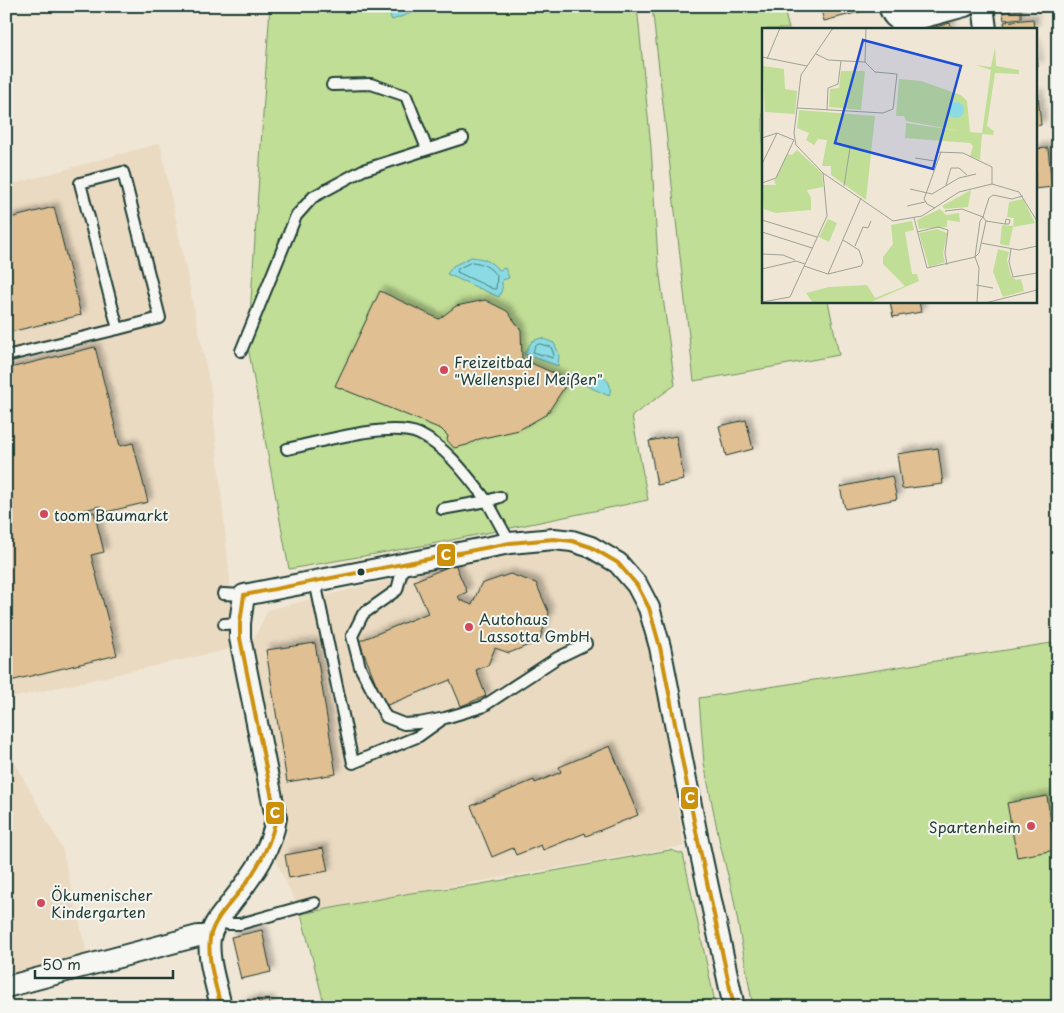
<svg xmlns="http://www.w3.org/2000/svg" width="1064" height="1013" font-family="'Playpen Sans',sans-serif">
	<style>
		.built { fill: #eadac1 }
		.green { fill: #c1de96; stroke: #708e65 }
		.water { fill: #8bdbe4; stroke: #609c9e }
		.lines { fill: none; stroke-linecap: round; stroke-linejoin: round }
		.shore { stroke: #4a7c7a; stroke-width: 1 }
		.building { fill: #e0bf92; stroke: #1f3d34; filter: url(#shadow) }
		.lane-casing { stroke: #1f3d34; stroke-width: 14 }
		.street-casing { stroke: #1f3d34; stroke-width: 24 }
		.lane { stroke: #f6f6f2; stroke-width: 10 }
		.street { stroke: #f6f6f2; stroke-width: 20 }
		.bus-1-casing { stroke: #f6f6f2; stroke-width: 8 }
		.bus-1 { stroke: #cc910a; stroke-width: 4 }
		.poi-dot { fill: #d1495b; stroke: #f6f6f2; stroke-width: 2 }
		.bus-dot { fill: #1f3d34; stroke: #f6f6f2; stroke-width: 2 }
		.labels { text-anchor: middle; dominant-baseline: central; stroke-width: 4; stroke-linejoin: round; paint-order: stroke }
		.poi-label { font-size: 15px; fill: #1f3d34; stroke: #f6f6f2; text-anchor: start }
		.inset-road { fill: none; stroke: #9ca295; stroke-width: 1 }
		.view { fill: #1d4ed8; fill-opacity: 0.15; stroke: #1d4ed8; stroke-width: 2.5 }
		.inset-edge { fill: none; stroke: #1f3d34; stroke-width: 2.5 }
		.line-badge { stroke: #f6f6f2; stroke-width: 2 }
		.badge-label { font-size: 14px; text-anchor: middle; font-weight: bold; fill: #fff }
	</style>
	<defs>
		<filter id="shadow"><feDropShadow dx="4.5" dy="-4.5" stdDeviation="2.5" flood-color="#0004"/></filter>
	</defs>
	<rect width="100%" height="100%" fill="#efe6d5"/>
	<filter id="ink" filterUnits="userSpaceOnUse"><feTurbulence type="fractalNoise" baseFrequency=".02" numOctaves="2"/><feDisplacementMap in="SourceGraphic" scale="10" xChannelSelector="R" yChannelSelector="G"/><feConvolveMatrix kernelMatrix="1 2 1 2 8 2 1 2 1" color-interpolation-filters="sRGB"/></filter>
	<g filter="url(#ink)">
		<path class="built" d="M160,143L211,391L230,581V649L6,699V186Z
			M561,548L587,556L613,569L632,594L643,614L659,691L684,846L411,893L301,914L273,854L287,837L251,644L268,610L500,552Z
			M6,747L62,848L88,959L6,979Z"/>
		<path class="green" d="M270,6H637L651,147L658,261L675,385L632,416L648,500L427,545L289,569L248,347Z
			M652,6H783L789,29H763V301H828L839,355L694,381Z
			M1058,642V1007H753L733,895L720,844L704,763L699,698Z
			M670,850L683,854L716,1007H325L301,914L411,893L476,885Z"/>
		<path class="water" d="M386,6H431L392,20Z
			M471,257C484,258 490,261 499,270L505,268L509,278L502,280V289L499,297L447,274L453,266Z
			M541,338L554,343L559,354L558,366L524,354L532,341Z
			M598,374C608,379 613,385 609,396L581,383L587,376Z"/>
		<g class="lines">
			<path class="shore" d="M472,262C484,263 488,267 497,275L496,289H493L457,272L458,269Z
				M540,344L551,347L554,355L553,358L533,352L535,346Z"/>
		</g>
		<path class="building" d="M820,6H862L863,11L824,21Z
			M1021,10V18L1004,20L1003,12Z
			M1033,19L1034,29H1005L1004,22Z
			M950,23L952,29H929Z
			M1035,42L1038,66H1035Z
			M1038,94L1041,125L1035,126V95Z
			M1048,148L1052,187L1035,189V149Z
			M54,207L81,315L6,333V219Z
			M380,291L439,319L456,306L485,300L507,311L521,330L522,359L569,380L547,414L519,430L479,439L467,445L454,448L447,440L448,436L441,429L335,386Z
			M890,301H919L921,312L893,317Z
			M95,347L120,446L133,443L148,502L102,513L100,506L81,511L82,515L94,512L104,552L91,555L117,655L6,682V369Z
			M746,420L753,449L726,456L719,426Z
			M676,436L684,480L657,485L649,441Z
			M938,448L943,484L902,489L897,454Z
			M892,476L897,499L845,509L840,487Z
			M455,564L467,592L458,596L460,600L472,605L481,584L510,574L536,583L549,613L539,641L509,653L495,648L488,665L476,670L486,696L461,706L450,680L385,706L359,641L428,613L414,581Z
			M315,643L336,774L287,782L266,650Z
			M610,746L638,815L586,836L585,833L543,850L541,845L516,855L513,848L492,857L471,806L534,780L535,783L561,772L559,767Z
			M1047,796L1055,850L1017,857L1007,803Z
			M323,848L328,871L289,878L285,855Z
			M262,930L271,972L241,979L231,937Z
			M258,1000L259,1003L269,1000L271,1007H243L242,1003Z"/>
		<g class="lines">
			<g class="lane-casing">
				<path id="lane" d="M332,85L371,84L406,96L427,149
					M123,172L160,318L118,329L80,183Z
					M241,351L296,216L313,197L363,170L463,138
					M6,356L118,329
					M287,449C319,442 391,421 419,434C448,448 468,477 487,501L500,497
					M442,509L487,501L510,543
					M404,563L397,590L363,614L352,636L360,667L386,717L404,724L419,723L445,718L482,707L557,658L586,644
					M315,581L353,763L419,736L440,721
					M223,594L244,595
					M224,624L240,623
					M216,921L228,924H240L315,903"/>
			</g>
			<g class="street-casing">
				<path id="street" d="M889,6C892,16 895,19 905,22L965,6
					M983,6L986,29
					M6,987L198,936H210
					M221,1007C217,986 207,960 210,938C213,922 225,912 234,899C253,875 272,849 276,818L240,638V623L244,595L510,543L554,539L572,541L591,547L618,563L637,585L649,608L660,647L697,836L734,1007"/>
			</g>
			<use href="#lane" class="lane"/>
			<use href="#street" class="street"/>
			<g class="bus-1-casing">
				<path id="bus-1" d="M221,1007C216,985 207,961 210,938C213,920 230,904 241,890C258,868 271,845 276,818L240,638V623L244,595L510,543L554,539L572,541L591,547L618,563L637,585L649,608L660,647L697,836L734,1007"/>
			</g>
			<use href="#bus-1" class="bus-1"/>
		</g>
	</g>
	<g class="poi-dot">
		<circle cx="444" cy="370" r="5"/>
		<circle cx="44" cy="514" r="5"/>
		<circle cx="469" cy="627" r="5"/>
		<circle cx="1031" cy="826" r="5"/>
		<circle cx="41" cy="903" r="5"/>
	</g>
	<circle class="bus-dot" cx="361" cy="572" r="4.5"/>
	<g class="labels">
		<g class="poi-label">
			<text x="454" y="361">Freizeitbad<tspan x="454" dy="17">"Wellenspiel Meißen"</tspan></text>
			<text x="54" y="514">toom Baumarkt</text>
			<text x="479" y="618">Autohaus<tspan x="479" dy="17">Lassotta GmbH</tspan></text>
			<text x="1021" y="826" text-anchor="end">Spartenheim</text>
			<text x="51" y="894">Ökumenischer<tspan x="51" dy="17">Kindergarten</tspan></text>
		</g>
	</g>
	<g transform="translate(762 28)">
		<rect width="275" height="275" fill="#efe6d5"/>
		<path d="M233,19L234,38L257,42V46L233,45L225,98L232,103L231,107L220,106L218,132L208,128L211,118L208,115L143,110L144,95L198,103L144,93L142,88H134L137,51L159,53L199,67L205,73L208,104L220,105L229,42L214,37L229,39ZM1,38L22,41L23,61L35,63L33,86L3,84ZM79,43H103L99,82L67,79L68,61L77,60ZM37,82L113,88L104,172L69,147V138H60L65,112L56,111L52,117L44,112L47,105L35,100ZM35,122L60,145L61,159L45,162L49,170V182L13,185L2,181L0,157H14L12,153L25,126L30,127ZM209,162L206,179L183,181L180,178ZM261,171L273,195L251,199L247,218L238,216L240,197L251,198L252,190L245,189L247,174ZM178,181L184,187L197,185L198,194L185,192V199L157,201L155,192ZM66,191L75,195L67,214L57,209ZM150,193L152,202L143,204L150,246H155L157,253L107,275H51L44,265L67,259L105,257L113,270L143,258L121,236V229L131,216L129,197ZM175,201L185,205L181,226L183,234L167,239L157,205ZM236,221L247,224L245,232L249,248L254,252L259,251L262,263L241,269L231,244Z" fill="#c1de96"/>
		<path d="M186 82a8 8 0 1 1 16 0a8 8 0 1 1-16 0Z" fill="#8bdbe4"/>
		<path class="inset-road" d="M54,26L66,32L103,34M0,29L45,38M5,31L18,0M35,80L121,85L131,81L135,46L113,44L103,34L104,0M65,82L66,60L76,56L79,33M0,110L15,105L32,112L14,150L0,155M153,130L173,133L175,124L201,125L230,139V156M0,136L15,105M61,145L131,193L160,188L197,164L230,156L257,164L275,193M184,157L189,140H197L205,147M82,158L88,120M148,161L170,166L197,150L214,146M145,178L163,174M173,180L165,176L162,171L179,124M152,190L165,240L213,229L218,193L221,189L200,181L183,183M244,191L248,192L247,196H243ZM0,192L55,209M224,193L243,196M0,204L50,220M155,204L176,199L186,202L183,225L185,237M219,215L257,222L275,218M93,218L101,199L106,200L109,193M249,221L247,234L251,249L275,245M0,226L21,227L33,232M42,238L66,246L99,238L101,234L97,222L81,212M0,241L34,233L43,236M66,246L99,170M214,257L231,260M0,274L28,269L65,188L61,145L34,117L32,105L39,47L71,0M215,275L217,240L213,229L217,225L224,193L221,189L227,170L231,167L250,171L261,168M223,275L275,262"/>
		<path class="view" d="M101,12L199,38L171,141L73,115Z"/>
		<rect width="275" height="275" class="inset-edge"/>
	</g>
	<g class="line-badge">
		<rect x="436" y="543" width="20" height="24" rx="5" fill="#cc910a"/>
		<rect x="680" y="786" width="19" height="24" rx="5" fill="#cc910a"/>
		<rect x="265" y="801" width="20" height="24" rx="5" fill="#cc910a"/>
	</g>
	<g class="badge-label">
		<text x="446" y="560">C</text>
		<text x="690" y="803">C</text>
		<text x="275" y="818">C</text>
	</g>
	<rect width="1064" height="1013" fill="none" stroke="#f6f6f2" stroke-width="25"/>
	<rect x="12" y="12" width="1039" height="988" fill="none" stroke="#1f3d34" stroke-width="2" filter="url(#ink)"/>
	<path d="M35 970v8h138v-8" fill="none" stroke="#1f3d34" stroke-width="2.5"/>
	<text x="42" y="970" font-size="15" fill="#1f3d34" stroke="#f6f6f2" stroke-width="4" paint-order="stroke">50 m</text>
</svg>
